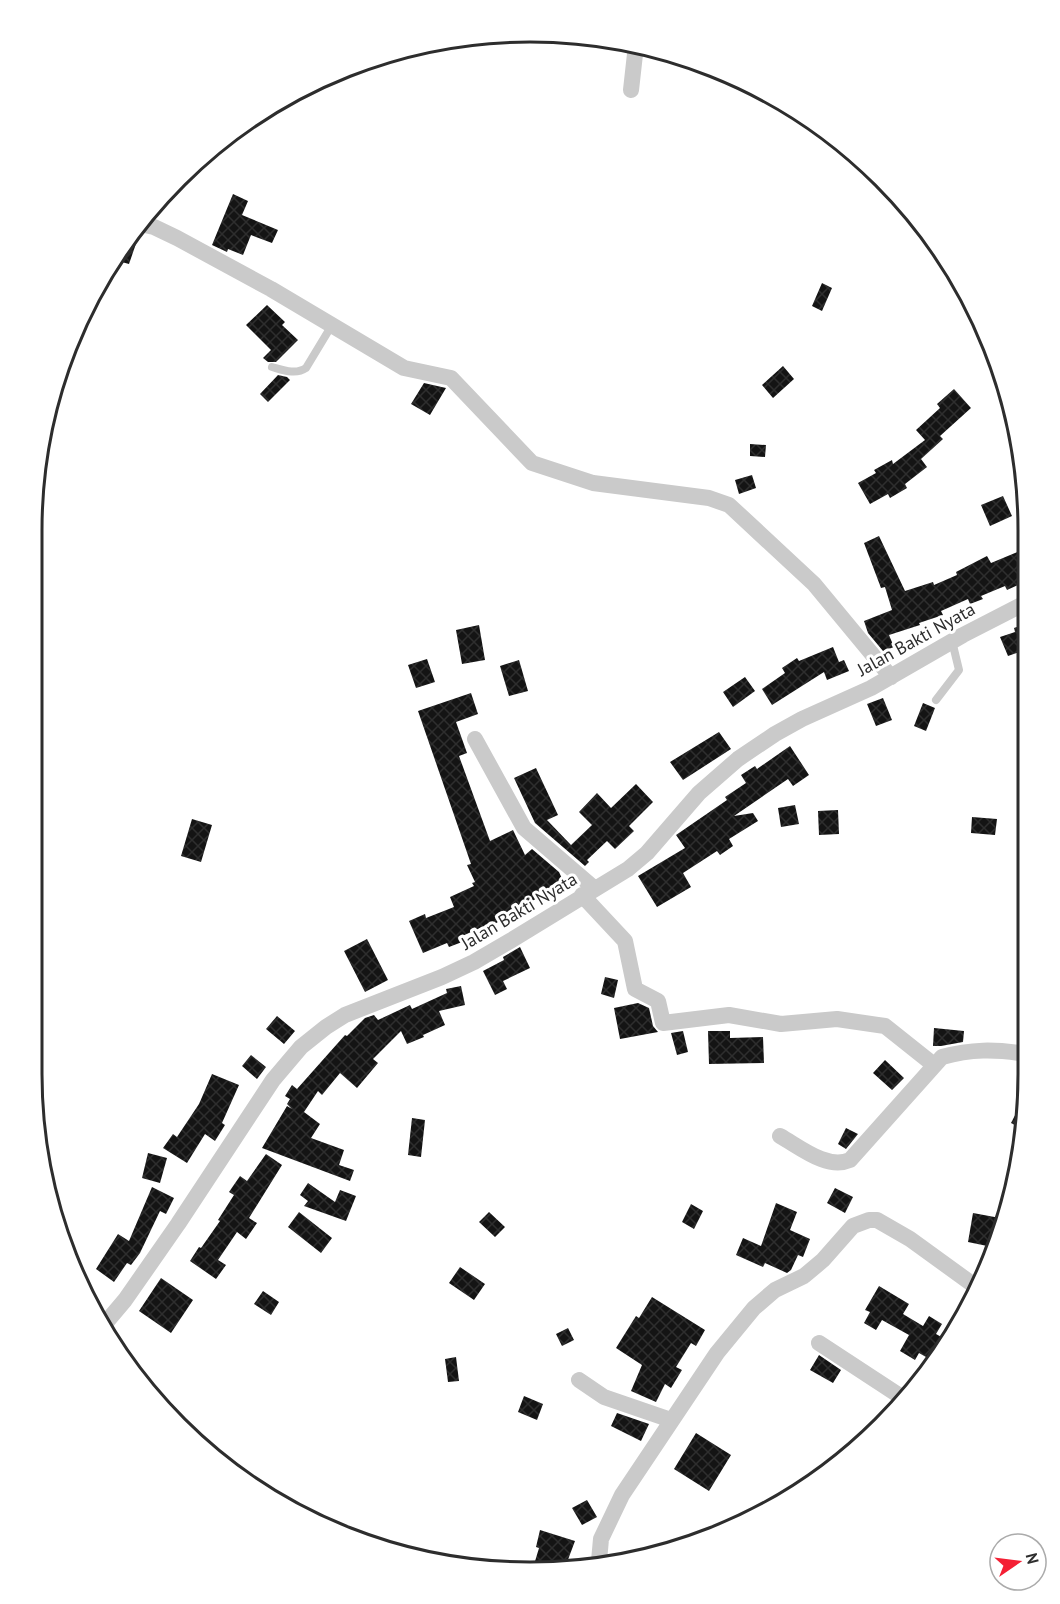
<svg xmlns="http://www.w3.org/2000/svg" width="1060" height="1604" font-family="'PT Sans',sans-serif">
	<style>
		.building { fill: url(#building-cross-hatch) }
		.lines { fill: none; stroke-linecap: round; stroke-linejoin: round }
		.lane { stroke: #cacaca; stroke-width: 8 }
		.street { stroke: #cacaca; stroke-width: 16 }
		.labels { text-anchor: middle; dominant-baseline: central; stroke-width: 6; stroke-linejoin: round; paint-order: stroke }
		.street-label { font-size: 18px; fill: #2d2d2d; stroke: #fff }
		.rim { fill: none; stroke: #2d2d2d; stroke-width: 3 }
	</style>
	<defs>
		<pattern id="building-cross-hatch" width="8" height="8" patternUnits="userSpaceOnUse" patternTransform="scale(1.5)"><rect width="8" height="8" fill="#141414"/><path d="M0 0l8 8M0 8l8-8" fill="none" stroke="#2e2e2e"/></pattern>
	</defs>
	<rect width="100%" height="100%" fill="#fff"/>
	<path class="building" d="M233,194L248,201L242,215L278,230L272,243L251,235L243,255L228,249L227,252L212,245Z
		M134,233L139,235L129,264L118,261Z
		M822,283L832,288L822,311L812,306Z
		M267,305L285,322L282,325L298,340L276,362H268L263,358L271,350L246,325Z
		M783,366L794,379L773,398L762,385Z
		M278,375L287,377L290,380L268,402L260,394Z
		M424,383L446,388L430,415L411,404Z
		M954,389L971,408L940,436L943,439L921,459L927,467L905,484L907,488L890,498L888,494L870,504L858,483L876,473L874,470L892,460L893,464L925,440L916,430L940,408L937,404Z
		M750,444L766,445L765,457L750,456Z
		M752,475L756,488L739,494L735,480Z
		M1003,496L1012,516L990,526L981,505Z
		M879,536L905,591L933,582L934,585L957,575L956,572L987,556L991,563L1027,548V581L1007,590L1005,586L981,596L983,599L970,604L968,599L941,611L943,615L919,623L920,625L889,635L894,647L883,651L868,633L864,621L892,610L885,587L881,588L864,543Z
		M1027,623V660L1022,651L1008,656L1000,637L1015,632L1014,628Z
		M479,625L485,660L462,664L456,630Z
		M833,647L839,662L844,660L849,671L827,680L824,672L772,705L762,689L785,673L782,668L797,658L799,661Z
		M427,659L435,682L416,688L408,665Z
		M519,660L528,691L509,696L500,666Z
		M745,677L755,691L733,707L723,692Z
		M471,693L478,714L456,722L467,753L459,756L490,841L513,830L525,855L532,849L559,872L564,883L538,895L540,897L503,915L505,918L491,926L489,924L460,937L462,942L449,947L447,943L423,953L409,921L425,914L426,918L454,907L450,897L474,886L472,883L475,882L467,865L471,864L418,711Z
		M883,698L892,720L876,726L867,704Z
		M923,703L935,708L926,731L914,726Z
		M719,732L731,749L683,780L670,762Z
		M790,746L809,775L793,786L788,779L734,816L753,813L758,821L729,839L733,846L720,855L717,851L683,873L691,887L657,907L638,876L685,848L676,835L727,800L725,797L746,783L741,775L755,766L757,769Z
		M536,768L558,815L547,820L571,845L592,825L579,812L597,793L611,808L636,784L653,802L629,826L634,831L615,849L607,841L587,860L589,862L585,866L535,823L514,778Z
		M795,805L799,824L781,827L778,808Z
		M838,810L839,834L819,835L818,811Z
		M972,817L997,819L995,835L971,833Z
		M192,819L212,825L201,862L181,856Z
		M367,939L388,980L365,992L344,951Z
		M520,947L530,968L503,981L507,989L495,995L483,971L504,960L503,957Z
		M605,977L618,980L614,998L601,994Z
		M461,986L465,1005L439,1011L445,1025L423,1035L424,1037L407,1044L401,1031L373,1059L378,1063L357,1088L340,1073L322,1095L318,1091L304,1112L320,1124L311,1138L344,1150L339,1165L354,1170L350,1181L262,1148L287,1106L292,1109L287,1104L290,1099L285,1096L292,1085L297,1089L345,1035L347,1036L365,1018L374,1015L378,1020L410,1005L412,1009L447,993L446,989Z
		M638,1003L649,1008L653,1026L658,1032L620,1039L614,1008Z
		M277,1016L295,1031L284,1044L266,1029Z
		M934,1028L964,1031L963,1042L941,1046H933Z
		M683,1031L688,1052L677,1055L671,1033Z
		M708,1031H730V1038L763,1037L764,1063L709,1064Z
		M251,1055L266,1067L257,1079L242,1066Z
		M885,1060L904,1078L892,1090L873,1073Z
		M212,1074L239,1085L222,1123L225,1125L215,1141L205,1134L187,1163L163,1148L173,1134L177,1137L199,1104Z
		M1024,1098V1130L1011,1123Z
		M412,1118L425,1120L421,1157L408,1155Z
		M846,1128L858,1134L846,1149L838,1144Z
		M148,1153L167,1158L160,1183L142,1178Z
		M266,1154L282,1165L249,1218L257,1223L246,1239L237,1232L218,1260L226,1265L216,1279L190,1261L199,1247L201,1248L220,1221L218,1220L234,1195L229,1192L240,1176L247,1181Z
		M308,1183L335,1202L340,1190L356,1196L346,1221L304,1206L308,1201L300,1195Z
		M152,1187L174,1198L166,1214L160,1211L140,1253L131,1265L127,1263L114,1282L96,1269L118,1234L129,1241Z
		M835,1188L853,1197L845,1213L827,1203Z
		M776,1203L797,1212L790,1230L810,1239L803,1257L798,1255L791,1270L787,1273L765,1263L763,1267L736,1255L743,1238L761,1246Z
		M691,1204L703,1211L694,1229L682,1222Z
		M299,1212L332,1238L321,1253L288,1227Z
		M489,1212L505,1227L495,1237L479,1222Z
		M973,1213L1000,1218L992,1247L968,1242Z
		M460,1267L485,1284L474,1300L449,1283Z
		M161,1278L193,1300L171,1333L139,1311Z
		M879,1286L909,1304L903,1314L923,1326L929,1316L942,1324L936,1334L947,1340L933,1361L919,1353L915,1360L900,1351L909,1335L882,1320L876,1330L864,1323L870,1312L865,1310Z
		M263,1291L279,1302L271,1315L254,1304Z
		M652,1297L705,1330L696,1346L691,1343L676,1367L682,1370L671,1388L665,1384L656,1402L631,1391L642,1365L616,1348L636,1316L639,1318Z
		M568,1328L574,1340L562,1346L556,1334Z
		M819,1355L841,1370L833,1383L810,1370Z
		M456,1357L459,1381L448,1382L445,1359Z
		M524,1396L543,1404L537,1420L518,1412Z
		M617,1413L649,1424L641,1441L611,1426Z
		M696,1433L731,1455L709,1491L674,1469Z
		M587,1500L597,1517L582,1525L572,1508Z
		M540,1530L575,1541L566,1565L533,1568L539,1548L536,1547Z"/>
	<g class="lines">
		<path class="lane" d="M272,367C283,370 296,375 306,368L332,325
			M936,700L959,670L952,641"/>
		<path class="street" d="M631,90L636,45
			M140,224L154,227L177,238L271,289L404,368L451,378L532,463L593,483L709,498L729,505L814,584L891,677
			M475,739L524,828L595,889
			M582,895L625,941L635,989L658,1001L663,1023L729,1015L781,1024L837,1019L885,1026L934,1065
			M780,1136C800,1147 827,1170 850,1160L942,1057C971,1049 995,1049 1025,1054
			M103,1326L125,1300L178,1224L273,1080L301,1047L326,1027L345,1015L442,977L474,962L510,941L628,869L647,853L699,793L738,759L775,734L802,719L871,688L963,635L1027,602
			M819,1343L906,1400
			M579,1380L604,1397L671,1420
			M599,1561L601,1539L622,1495L717,1353L754,1308L775,1290L804,1276L823,1260L853,1226L869,1220H877L910,1239L979,1289"/>
	</g>
	<g class="labels">
		<g class="street-label">
			<text transform="translate(916 639) rotate(-29)">Jalan Bakti Nyata</text>
			<text transform="translate(519 911) rotate(-31)">Jalan Bakti Nyata</text>
		</g>
	</g>
	<path d="M0 0H1060V1604H0ZM530 42H530A488 488 0 0 1 1018 530V1074A488 488 0 0 1 530 1562H530A488 488 0 0 1 42 1074V530A488 488 0 0 1 530 42Z" fill="#fff" fill-rule="evenodd"/>
	<path class="rim" d="M530 42H530A488 488 0 0 1 1018 530V1074A488 488 0 0 1 530 1562H530A488 488 0 0 1 42 1074V530A488 488 0 0 1 530 42Z"/>
	<g transform="translate(1018 1562) rotate(76)"><circle r="28" fill="#ffffff" stroke="#ababab" stroke-width="1.5"/>
	<path d="M0-4.5L10 22L0 15L-10 22Z" fill="#f41f34"/>
	<text y="-9" font-size="16" font-weight="bold" text-anchor="middle" fill="#2d2d2d">N</text>
	</g>
</svg>
